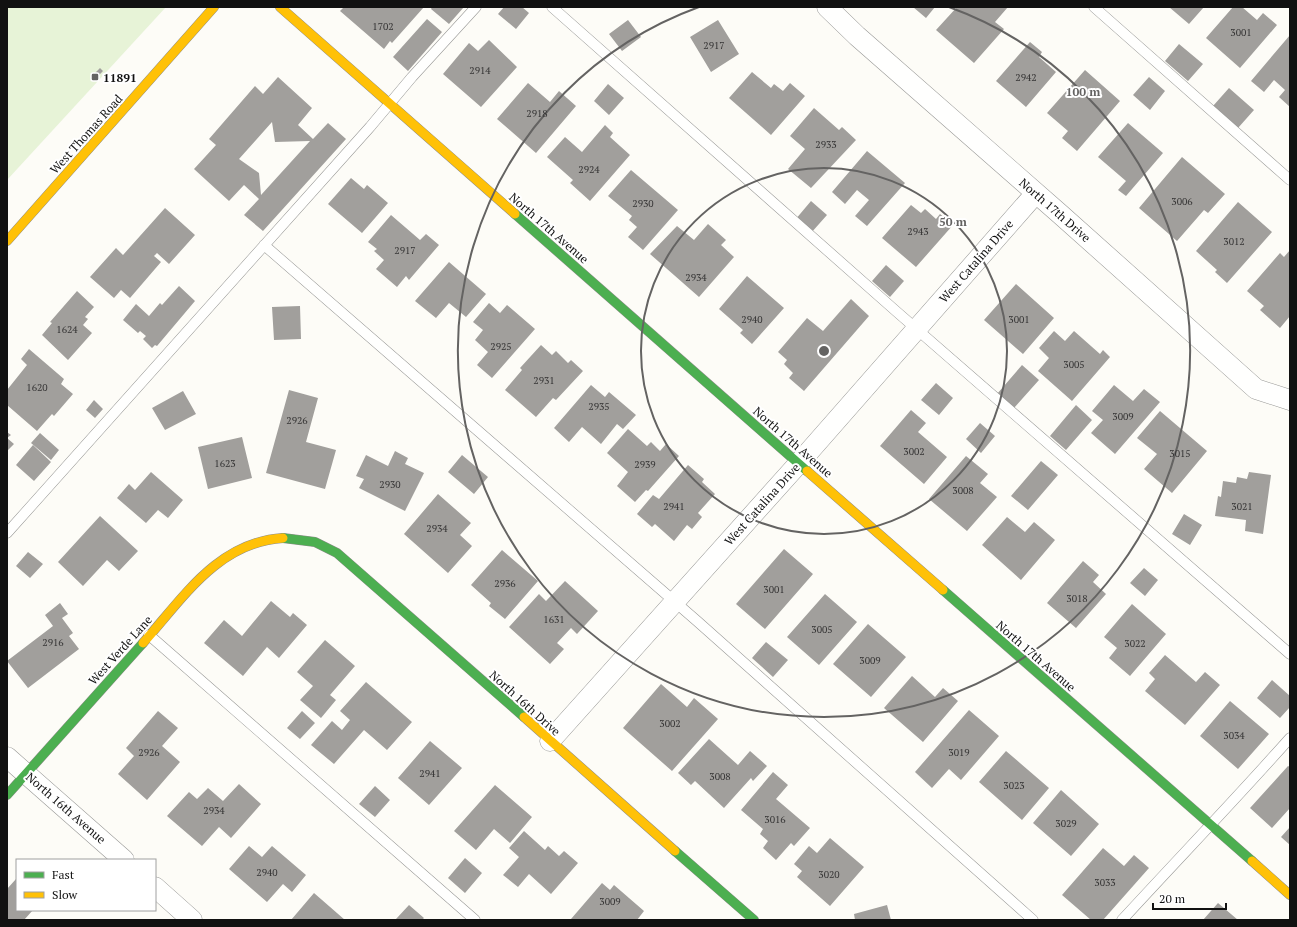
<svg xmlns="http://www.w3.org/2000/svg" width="1297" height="927" font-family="'PT Serif',serif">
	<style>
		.green { fill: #e7f3d7 }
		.building { fill: #a19f9c; fill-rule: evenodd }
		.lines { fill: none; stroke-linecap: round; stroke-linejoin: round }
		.lane-casing { stroke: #979795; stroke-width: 11 }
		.street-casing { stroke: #979795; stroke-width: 21 }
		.fast-casing { stroke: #8e8d8b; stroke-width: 10 }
		.slow-casing { stroke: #8e8d8b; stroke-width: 10 }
		.lane { stroke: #fffffe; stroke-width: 10 }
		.street { stroke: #fffffe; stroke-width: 20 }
		.fast { stroke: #4caf50; stroke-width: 9 }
		.slow { stroke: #ffc107; stroke-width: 9 }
		.ring { fill: none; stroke: #646362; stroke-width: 2 }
		.poi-dot { fill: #646362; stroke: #fff; stroke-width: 1.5 }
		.labels { text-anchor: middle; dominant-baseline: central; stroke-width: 4; stroke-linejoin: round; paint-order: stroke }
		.number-label { font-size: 10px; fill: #353434 }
		.poi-label { font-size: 12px; font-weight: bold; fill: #111; stroke: #fff; text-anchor: start }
		.street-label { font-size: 12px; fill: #111; stroke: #fff }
		.centre { fill: #646362; stroke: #fff; stroke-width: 2 }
		.ring-label { font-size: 12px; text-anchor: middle; font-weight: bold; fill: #646362; stroke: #fff; stroke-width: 4; stroke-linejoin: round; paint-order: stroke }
	</style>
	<rect width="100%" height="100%" fill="#fdfcf7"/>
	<path class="green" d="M7,7H166L7,180Z"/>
	<path class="building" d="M344,7H424L392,43L390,41L384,49L340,11Z
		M432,7H464L449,24L431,9Z
		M504,7H522L529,13L516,29L498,14Z
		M913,7H935L926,18Z
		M957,7H1008L995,22L1004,29L974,63L936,30Z
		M1169,7H1204L1189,24Z
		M1233,7H1242L1257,20L1263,13L1277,25L1240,68L1206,38Z
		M427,19L442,32L408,71L393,57Z
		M628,20L641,37L622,51L609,34Z
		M718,20L739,54L711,72L690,37Z
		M1290,35V107L1279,97L1285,90L1274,80L1264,92L1251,81Z
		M489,40L517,67L481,107L443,74L469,43L478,51Z
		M1030,42L1042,52L1039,57L1056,72L1026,107L996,81Z
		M1179,44L1203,64L1188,81L1165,61Z
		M100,68L103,71L94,80L91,77Z
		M1085,70L1120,101L1077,151L1062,138L1068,131L1047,113Z
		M752,72L771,88L774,84L783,91L790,83L805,96L771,135L729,98Z
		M278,77L312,108L298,125L313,139L328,123L346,139L263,231L244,215L259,199L244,185L229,201L194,169L216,145L209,139L255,86L263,94ZM272,122L275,142L310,141L261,195L259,173L239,159Z
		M1149,77L1165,91L1150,110L1133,95Z
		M528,83L550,102L559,91L576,106L536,153L497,119Z
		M608,84L624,98L609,115L594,101Z
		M1229,88L1254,110L1238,128L1213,106Z
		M814,108L839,130L842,127L856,140L811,188L788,169L805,149L790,136Z
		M1128,123L1163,153L1126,196L1118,190L1126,181L1098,157Z
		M605,125L613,133L610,137L630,155L590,201L570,183L573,180L547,157L565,137L582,152Z
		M867,151L905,183L867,226L855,216L869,200L857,190L845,204L832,192Z
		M1182,157L1225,194L1208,213L1204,210L1177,241L1139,208Z
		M631,170L678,210L643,250L628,237L637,227L629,220L632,216L608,196Z
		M351,178L364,189L367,185L388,203L362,233L328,204Z
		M811,201L827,215L811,233L795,220Z
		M1238,202L1272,232L1227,283L1215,272L1217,270L1196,251Z
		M911,205L921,213L925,209L936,219L940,214L953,225L916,267L882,238Z
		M165,208L195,235L169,264L157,253L154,256L161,262L130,298L121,290L114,298L90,277L116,248L123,255Z
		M391,215L420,240L426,234L439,245L409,280L406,276L397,287L376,269L384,260L374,251L377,249L368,242Z
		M708,224L726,240L721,245L734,257L699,297L650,254L677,226L694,240Z
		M1290,250V316L1280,328L1260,310L1264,306L1247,291L1280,253L1284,257Z
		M449,262L486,294L466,317L449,303L436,318L415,301Z
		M886,265L904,281L890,297L872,281Z
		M747,276L784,308L752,344L740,333L743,330L719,309Z
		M1016,284L1054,318L1023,354L984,320Z
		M179,286L195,301L157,346L155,345L152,348L143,339L146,336L140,331L138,333L123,320L136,304L149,316L160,303L162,305Z
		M77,291L94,307L85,317L88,319L83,325L92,333L68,360L42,335L52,323L50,322Z
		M851,299L869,316L804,391L789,378L793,373L784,364L787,360L778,352L807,318L823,331Z
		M489,303L500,313L507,305L535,329L492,378L477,365L488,352L475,340L483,330L473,322Z
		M300,306L301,339L274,340L272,307Z
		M1054,331L1065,341L1074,331L1100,354L1103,350L1110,357L1072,401L1038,371L1049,358L1039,348Z
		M541,345L552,355L556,351L568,363L571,360L583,371L556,400L553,398L536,417L505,390L522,370L520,368Z
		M29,349L64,379L61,384L73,394L54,416L52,414L37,431L7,405V390L27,365L21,359Z
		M1022,365L1039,380L1014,408L997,394Z
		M936,383L953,398L939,415L921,400Z
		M591,385L605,397L609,392L636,415L623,429L617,424L601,444L582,427L569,442L554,428Z
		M1114,385L1133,401L1144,389L1160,402L1115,454L1091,433L1103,420L1092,411Z
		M289,390L318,398L306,442L336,450L325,489L266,473Z
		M183,391L196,414L165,430L152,408Z
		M94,400L103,409L95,418L86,410Z
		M1076,405L1092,420L1066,450L1050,436Z
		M911,410L926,423L918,432L947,457L924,484L880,446Z
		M1160,411L1207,451L1172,493L1144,469L1157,454L1137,438Z
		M980,423L995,436L981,453L966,439Z
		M628,429L647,446L651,442L660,451L666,444L679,456L648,491L646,490L635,502L617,486L628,472L607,453Z
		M7,432L11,435L7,438L14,444L7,451Z
		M40,433L59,450L51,460L31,443Z
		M242,437L252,478L208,489L198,447Z
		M33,445L51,462L34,481L16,465Z
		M395,451L408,458L405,464L424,473L405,511L359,488L364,479L356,476L366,455L388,466Z
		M462,455L488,477L474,494L448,472Z
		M966,456L988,474L980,483L997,497L967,531L929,499Z
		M1041,461L1058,475L1028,510L1011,496Z
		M688,465L704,479L702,482L715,494L698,513L702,517L692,529L687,525L674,541L655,524L652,527L637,514L653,495L659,499Z
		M151,472L183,500L168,518L158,510L146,523L117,498L129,484L135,490Z
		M1249,472L1271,475L1263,534L1245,531L1246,520L1215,516L1218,496L1221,497L1223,481L1236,483L1237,477L1247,479Z
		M438,494L471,523L460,535L472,546L448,573L404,534Z
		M1184,514L1202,525L1190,545L1172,534Z
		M100,516L138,551L119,571L107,560L83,586L58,562Z
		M1007,517L1025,532L1034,522L1055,540L1021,580L982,545Z
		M784,549L813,574L765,629L736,604Z
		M502,550L538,581L505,619L489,606L491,603L471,585Z
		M28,552L43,564L30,578L16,566Z
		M1083,561L1099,575L1093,582L1106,594L1076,628L1047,603Z
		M1144,568L1158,580L1145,596L1130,583Z
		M565,581L598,611L577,634L571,628L557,643L564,649L550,664L509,627L539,594L546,601Z
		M825,594L857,622L819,665L787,637Z
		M271,601L290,617L293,613L307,625L279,658L267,647L243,676L204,643L224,620L242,636Z
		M60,603L68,614L62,618L73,633L69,636L79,649L28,688L7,661L53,626L45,615Z
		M1132,604L1166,634L1130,676L1109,658L1117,648L1104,637Z
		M868,624L906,657L871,697L833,664Z
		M325,640L355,666L330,695L336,700L321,718L300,700L313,686L297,672Z
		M766,642L788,660L773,677L752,658Z
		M1165,655L1196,682L1205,672L1220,685L1185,725L1145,691L1155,679L1149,673Z
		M912,676L935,697L943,688L958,701L923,742L884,708Z
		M1272,680L1290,696V707L1280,718L1257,698Z
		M366,682L412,722L387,750L364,730L334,764L311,745L332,721L342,730L350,720L340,711Z
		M661,684L687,707L694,698L718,719L672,771L623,728Z
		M1230,701L1269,734L1238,769L1200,736Z
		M969,710L999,736L961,780L949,769L932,788L915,772Z
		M158,711L178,728L162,746L180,762L147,800L118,774L134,756L126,748Z
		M302,711L315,723L300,739L287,728Z
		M709,739L738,765L750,751L767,766L753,781L751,778L724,808L695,781L691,785L678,773Z
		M430,741L462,768L429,805L398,778Z
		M1006,751L1049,788L1022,820L979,782Z
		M1288,766L1290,767V808L1272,828L1250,808Z
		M773,772L788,785L776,799L810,828L794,846L791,843L776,860L763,848L768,841L760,834L763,829L741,810Z
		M239,784L261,804L231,838L219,827L202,846L167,816L189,792L197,799L208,788L223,801Z
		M495,785L532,817L510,843L494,829L476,850L454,831Z
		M375,786L390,800L375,817L359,804Z
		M1061,790L1099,824L1071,856L1033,823Z
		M1290,827V845L1281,837Z
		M524,831L545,850L548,846L559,856L564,851L578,863L551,894L529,874L518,887L503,875L519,857L509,848Z
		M830,838L864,867L830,906L797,877L802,871L794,864L809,846L817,853Z
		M249,846L262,857L272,846L306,875L292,892L283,884L267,902L229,869Z
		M1103,848L1124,866L1134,855L1149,868L1103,920H1091L1062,895Z
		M465,858L482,873L465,893L448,878Z
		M16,879L17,910H33L24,920H7V889Z
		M602,883L610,890L614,885L644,911L637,920H572L571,919Z
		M314,893L345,920H291Z
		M1218,903L1238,920H1203Z
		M409,905L424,918L422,920L396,919Z
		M887,905L891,920H855L854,914Z"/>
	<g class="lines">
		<g class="lane-casing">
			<path id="lane" d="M552,7L897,312L1290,654
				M1094,7L1290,180
				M264,245L697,621L1033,920
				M7,533L370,127L412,77L476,7
				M149,635L475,920
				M1122,920C1178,859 1235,800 1290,738"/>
		</g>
		<g class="street-casing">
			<path id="street" d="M827,7L857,36L1060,214L1256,389L1290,400
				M550,741L799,463L1036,193
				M7,757L124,860
				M155,887L192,920"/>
		</g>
		<g class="fast-casing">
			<path id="fast" d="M515,214L807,471
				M283,538L315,542L337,553L524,717
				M943,590L1252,861
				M7,795L143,643
				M675,851L754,920"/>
		</g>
		<g class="slow-casing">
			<path id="slow" d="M280,7L515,214
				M7,241L214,7
				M807,471L943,590
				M143,643C183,598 218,542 283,538
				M524,717L675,851
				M1252,861L1290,895"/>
		</g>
		<use href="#lane" class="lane"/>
		<use href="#street" class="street"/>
		<use href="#fast" class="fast"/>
		<use href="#slow" class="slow"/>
	</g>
	<g class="ring">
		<circle cx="824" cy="351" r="183"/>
		<path d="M949 7A366 366 0 1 1 699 7"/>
	</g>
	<rect class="poi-dot" x="91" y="73" width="8" height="8" rx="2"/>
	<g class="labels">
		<g class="number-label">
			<text x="383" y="26">1702</text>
			<text x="1241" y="32">3001</text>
			<text x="714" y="45">2917</text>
			<text x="480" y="70">2914</text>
			<text x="1026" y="77">2942</text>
			<text x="537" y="113">2918</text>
			<text x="826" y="144">2933</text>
			<text x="589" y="169">2924</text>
			<text x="1182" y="201">3006</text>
			<text x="643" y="203">2930</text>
			<text x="918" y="231">2943</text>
			<text x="1234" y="241">3012</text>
			<text x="405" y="250">2917</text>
			<text x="696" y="277">2934</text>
			<text x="752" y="319">2940</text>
			<text x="1019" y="319">3001</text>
			<text x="67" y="329">1624</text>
			<text x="501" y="346">2925</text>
			<text x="1074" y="364">3005</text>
			<text x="544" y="380">2931</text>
			<text x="37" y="387">1620</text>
			<text x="599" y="406">2935</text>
			<text x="1123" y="416">3009</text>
			<text x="297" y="420">2926</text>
			<text x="914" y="451">3002</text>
			<text x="1180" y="453">3015</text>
			<text x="225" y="463">1623</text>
			<text x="645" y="464">2939</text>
			<text x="390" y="484">2930</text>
			<text x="963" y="490">3008</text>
			<text x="674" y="506">2941</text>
			<text x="1242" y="506">3021</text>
			<text x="437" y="528">2934</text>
			<text x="505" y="583">2936</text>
			<text x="774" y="589">3001</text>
			<text x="1077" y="598">3018</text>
			<text x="554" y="619">1631</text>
			<text x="822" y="629">3005</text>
			<text x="53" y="642">2916</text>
			<text x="1135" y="643">3022</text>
			<text x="870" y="660">3009</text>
			<text x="670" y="723">3002</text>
			<text x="1234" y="735">3034</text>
			<text x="149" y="752">2926</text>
			<text x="959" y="752">3019</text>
			<text x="430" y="773">2941</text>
			<text x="720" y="776">3008</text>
			<text x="1014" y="785">3023</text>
			<text x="214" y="810">2934</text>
			<text x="775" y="819">3016</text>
			<text x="1066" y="823">3029</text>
			<text x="267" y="872">2940</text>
			<text x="829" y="874">3020</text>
			<text x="1105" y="882">3033</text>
			<text x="610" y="901">3009</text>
		</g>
		<g class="poi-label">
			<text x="103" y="77">11891</text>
		</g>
		<g class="street-label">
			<text transform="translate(86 134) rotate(-48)">West Thomas Road</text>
			<text transform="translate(1055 210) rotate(41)">North 17th Drive</text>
			<text transform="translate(549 228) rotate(41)">North 17th Avenue</text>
			<text transform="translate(976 261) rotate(-49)">West Catalina Drive</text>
			<text transform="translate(793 442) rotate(41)">North 17th Avenue</text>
			<text transform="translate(762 504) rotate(-48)">West Catalina Drive</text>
			<text transform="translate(120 650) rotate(-48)">West Verde Lane</text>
			<text transform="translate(1036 656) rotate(41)">North 17th Avenue</text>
			<text transform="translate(525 703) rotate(42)">North 16th Drive</text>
			<text transform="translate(66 808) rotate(41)">North 16th Avenue</text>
		</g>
	</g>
	<circle cx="824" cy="351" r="6" class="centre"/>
	<g class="ring-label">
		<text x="1083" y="96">100 m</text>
		<text x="953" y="226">50 m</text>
	</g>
	<rect width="1297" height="927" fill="none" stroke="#111111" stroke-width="16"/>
	<rect x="16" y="859" width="140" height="52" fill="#ffffff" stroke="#a0a0a0"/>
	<rect x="24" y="872" width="20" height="6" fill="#4caf50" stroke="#a0a0a0"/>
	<text x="52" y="879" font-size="12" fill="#111111">Fast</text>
	<rect x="24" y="892" width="20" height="6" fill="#ffc107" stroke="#a0a0a0"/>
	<text x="52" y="899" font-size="12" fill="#111111">Slow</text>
	<path d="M1153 903v6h73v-6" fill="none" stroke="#111111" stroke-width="2"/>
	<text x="1159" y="903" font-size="12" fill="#111111" stroke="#ffffff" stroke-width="3" paint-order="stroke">20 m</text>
</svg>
